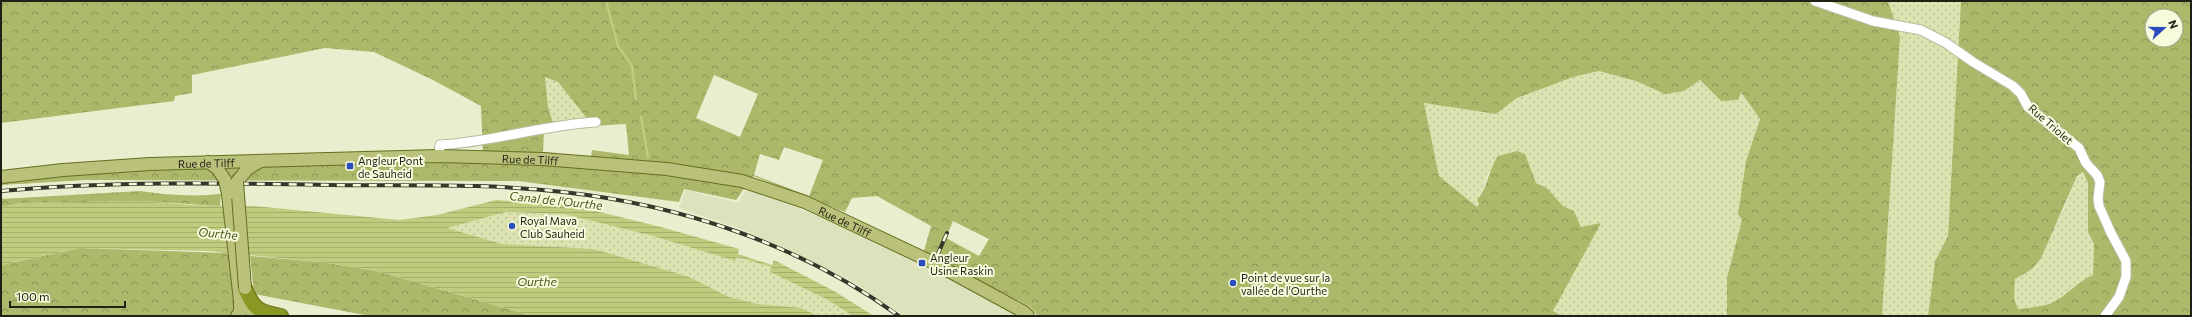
<svg xmlns="http://www.w3.org/2000/svg" width="2192" height="317" font-family="Commissioner,sans-serif">
	<style>
		.built { fill: #dce3bc }
		.grass { fill: url(#grass-dots) }
		.forest { fill: url(#forest-crowns); fill-rule: evenodd }
		.water { fill: url(#water-rules) }
		.lines { fill: none; stroke-linecap: round; stroke-linejoin: round }
		.stream { stroke: #c0cb7e; stroke-width: 2.5 }
		.minor-casing { stroke: #b7bd9d; stroke-width: 11 }
		.major-casing { stroke: #656e1e; stroke-width: 14 }
		.highway-casing { stroke: #656e1e; stroke-width: 16 }
		.minor { stroke: #fff; stroke-width: 9 }
		.major { stroke: #b9c17b; stroke-width: 12 }
		.highway { stroke: #8b9723; stroke-width: 14 }
		.rail-casing { stroke: #35372a; stroke-width: 4 }
		.rail { stroke: #f6fcdb; stroke-width: 2.5; stroke-dasharray: 8; stroke-linecap: butt }
		.major-bridge-casing { stroke: #656e1e; stroke-width: 14; stroke-linecap: butt }
		.major-bridge { stroke: #b9c17b; stroke-width: 12 }
		.poi-dot { fill: #2a4cbc; stroke: #f6fcdb; stroke-width: 1.5 }
		.labels { text-anchor: middle; dominant-baseline: central; stroke-width: 4; stroke-linejoin: round; paint-order: stroke }
		.street-label { font-size: 11px; fill: #1f2116; stroke: #f6fcdb }
		.poi-label { font-size: 11px; fill: #1f2116; stroke: #f6fcdb; text-anchor: start }
		.water-label { font-size: 12px; font-style: italic; fill: #4d531b; stroke: #f6fcdb }
	</style>
	<defs>
		<pattern id="grass-dots" width="8" height="8" patternUnits="userSpaceOnUse"><rect width="8" height="8" fill="#dbe3b1"/><path d="M2 2h.1M6 6h.1" fill="none" stroke="#bcc298" stroke-width="1.8" stroke-linecap="round"/></pattern>
		<pattern id="forest-crowns" width="20" height="18" patternUnits="userSpaceOnUse"><rect width="20" height="18" fill="#adb86b"/><path d="M2 6a3 3 0 1 1 6 0M12 15a3 3 0 1 1 6 0" fill="none" stroke="#8c9557"/></pattern>
		<pattern id="water-rules" width="6" height="5" patternUnits="userSpaceOnUse"><rect width="6" height="5" fill="#c0cb7e"/><path d="M0 2.5h6" fill="none" stroke="#a5ae6c"/></pattern>
	</defs>
	<rect width="100%" height="100%" fill="#e9efce"/>
	<path class="built" d="M747,187L912,255L1025,316H904L855,283L810,260L741,229L679,208L685,190L739,203Z"/>
	<path class="grass" d="M1888,1H1961L1948,236L1935,261L1928,316H1882L1900,37Z
		M1599,71C1611,74 1623,77 1635,81C1667,92 1669,102 1700,80L1721,101L1741,91L1760,119L1746,161L1738,214L1742,220L1727,316H1562L1553,311L1581,227L1574,211L1563,206L1547,188L1536,183L1530,170L1517,151L1498,156L1487,176L1477,207L1439,176L1424,103L1496,114L1517,98L1573,77Z
		M545,76L558,82L593,126L555,130L548,106Z
		M2083,172L2088,183V232L2094,244L2093,275C2077,281 2066,298 2049,304C2039,307 2028,308 2018,309L2014,298L2015,279L2032,269L2064,209L2077,176Z
		M506,212L564,214L653,236L735,261L737,257L771,267L770,272L828,300L853,316H818L801,308L758,304L729,297L687,276L594,249L502,244L446,228Z"/>
	<path class="forest" d="M1,1H1888L1900,37L1882,316H1727V278L1742,220L1738,214L1746,161L1760,119L1741,92L1738,100L1721,101L1700,80L1684,91L1665,94L1636,81L1599,71L1573,77L1517,98L1496,114L1424,103L1439,176L1477,207L1479,204L1477,200C1486,192 1489,169 1498,156L1517,151L1525,154L1536,183L1547,188L1563,206L1574,211L1581,227L1601,223L1553,311L1562,316H1038L1029,306L920,251H924L931,226L877,196L852,198L845,212L753,176L736,200L684,189L679,202L518,181L86,180L1,185V173L483,153L481,106L433,80L374,52L325,48L192,75V93L175,96L174,101L1,123ZM714,75L758,94L740,137L696,118ZM545,77L558,82L593,126L626,124L629,155L592,150L591,158L543,152L544,131L555,130L548,106ZM784,147L823,160L809,196L754,175L760,154L779,160ZM953,221L989,239L979,256L946,238Z
		M1961,1H2191V316H1928L1935,261L1948,236ZM2152,16H2176V40H2152ZM2083,172L2088,183V232L2094,244L2093,275C2077,281 2066,298 2049,304C2039,307 2028,308 2018,309L2014,298L2015,279L2032,269L2041,258L2077,176Z
		M140,191C167,195 194,197 221,194L220,206L142,201L22,203L1,207V199Z
		M80,248L226,253L230,256L237,307L233,316H1V265Z
		M250,256L320,262L377,271L532,316H370L254,294Z"/>
	<path class="water" d="M496,200L571,205L661,227L739,249L738,254L772,265L774,260L834,291L874,316H853L828,300L770,272L771,267L737,257L735,261L653,236L564,214L506,212L447,228L502,244L594,249L687,276L729,297L758,304L801,308L818,316H532L377,271L320,262L208,251L80,248L1,265V207L22,203L142,201L193,205L253,206L399,220L437,215Z"/>
	<g class="lines">
		<path class="stream" d="M606,1L618,46L632,66L636,99
			M641,117L648,157"/>
		<g class="minor-casing">
			<path id="minor" d="M1815,1L1873,21L1921,30L1946,43L1973,62L2013,86L2021,94L2028,107L2079,148L2086,163L2097,175L2100,182L2098,198L2099,206L2111,233L2126,261V277L2119,297L2105,316
				M439,156L440,145C493,142 543,125 596,122"/>
		</g>
		<g class="major-casing">
			<g id="major">
				<path d="M208,162L217,168L225,180"/>
				<path id="s1" d="M1,177L63,170L150,164L439,156L543,159L667,169L742,181L805,202L934,263L1024,312L1028,316"/>
				<path d="M237,182L247,169L259,162"/>
				<path d="M228,194L240,301V312L237,316"/>
				<path d="M245,295L253,316"/>
			</g>
		</g>
		<g class="highway-casing">
			<path id="highway" d="M245,288C253,309 259,312 281,316"/>
		</g>
		<use href="#minor" class="minor"/>
		<use href="#major" class="major"/>
		<use href="#highway" class="highway"/>
		<g class="rail-casing">
			<path id="rail" d="M1,191C111,181 220,183 330,185C408,186 486,183 563,192C682,205 801,245 899,316
				M937,256L947,233"/>
		</g>
		<use href="#rail" class="rail"/>
		<g class="major-bridge-casing">
			<path id="major-bridge" d="M225,180L228,194
				M237,182L245,288"/>
		</g>
		<use href="#major-bridge" class="major-bridge"/>
	</g>
	<g class="poi-dot">
		<rect x="346" y="162" width="8" height="8" rx="2"/>
		<circle cx="512" cy="226" r="4"/>
		<rect x="918" y="259" width="8" height="8" rx="2"/>
		<circle cx="1233" cy="283" r="4"/>
	</g>
	<g class="labels">
		<g class="street-label">
			<text transform="translate(2051 124) rotate(41)">Rue Triolet</text>
			<text stroke="none"><textPath href="#s1" startOffset="530">Rue de Tilff</textPath></text>
			<text stroke="none"><textPath href="#s1" startOffset="206">Rue de Tilff</textPath></text>
			<text stroke="none"><textPath href="#s1" startOffset="854">Rue de Tilff</textPath></text>
		</g>
		<g class="poi-label">
			<text x="358" y="160">Angleur Pont<tspan x="358" dy="13">de Sauheid</tspan></text>
			<text x="520" y="220">Royal Mava<tspan x="520" dy="13">Club Sauheid</tspan></text>
			<text x="930" y="257">Angleur<tspan x="930" dy="13">Usine Raskin</tspan></text>
			<text x="1241" y="277">Point de vue sur la<tspan x="1241" dy="13">vallée de l'Ourthe</tspan></text>
		</g>
		<g class="water-label">
			<text transform="translate(556 200) rotate(6)">Canal de l'Ourthe</text>
			<text transform="translate(218 233) rotate(5)">Ourthe</text>
			<text x="537" y="281">Ourthe</text>
		</g>
	</g>
	<rect width="2192" height="317" fill="none" stroke="#1f2116" stroke-width="4"/>
	<g transform="translate(2164 28) rotate(69)"><circle r="19" fill="#f6fcdb" stroke="#a0a48c"/>
	<path d="M0-3L7 15L0 10L-7 15Z" fill="#2a4cbc"/>
	<text y="-6" font-size="11" font-weight="bold" text-anchor="middle" fill="#1f2116">N</text>
	</g>
	<path d="M10 301v6h115v-6" fill="none" stroke="#1f2116" stroke-width="2"/>
	<text x="16" y="301" font-size="12" fill="#1f2116" stroke="#f6fcdb" stroke-width="3" paint-order="stroke">100 m</text>
</svg>
